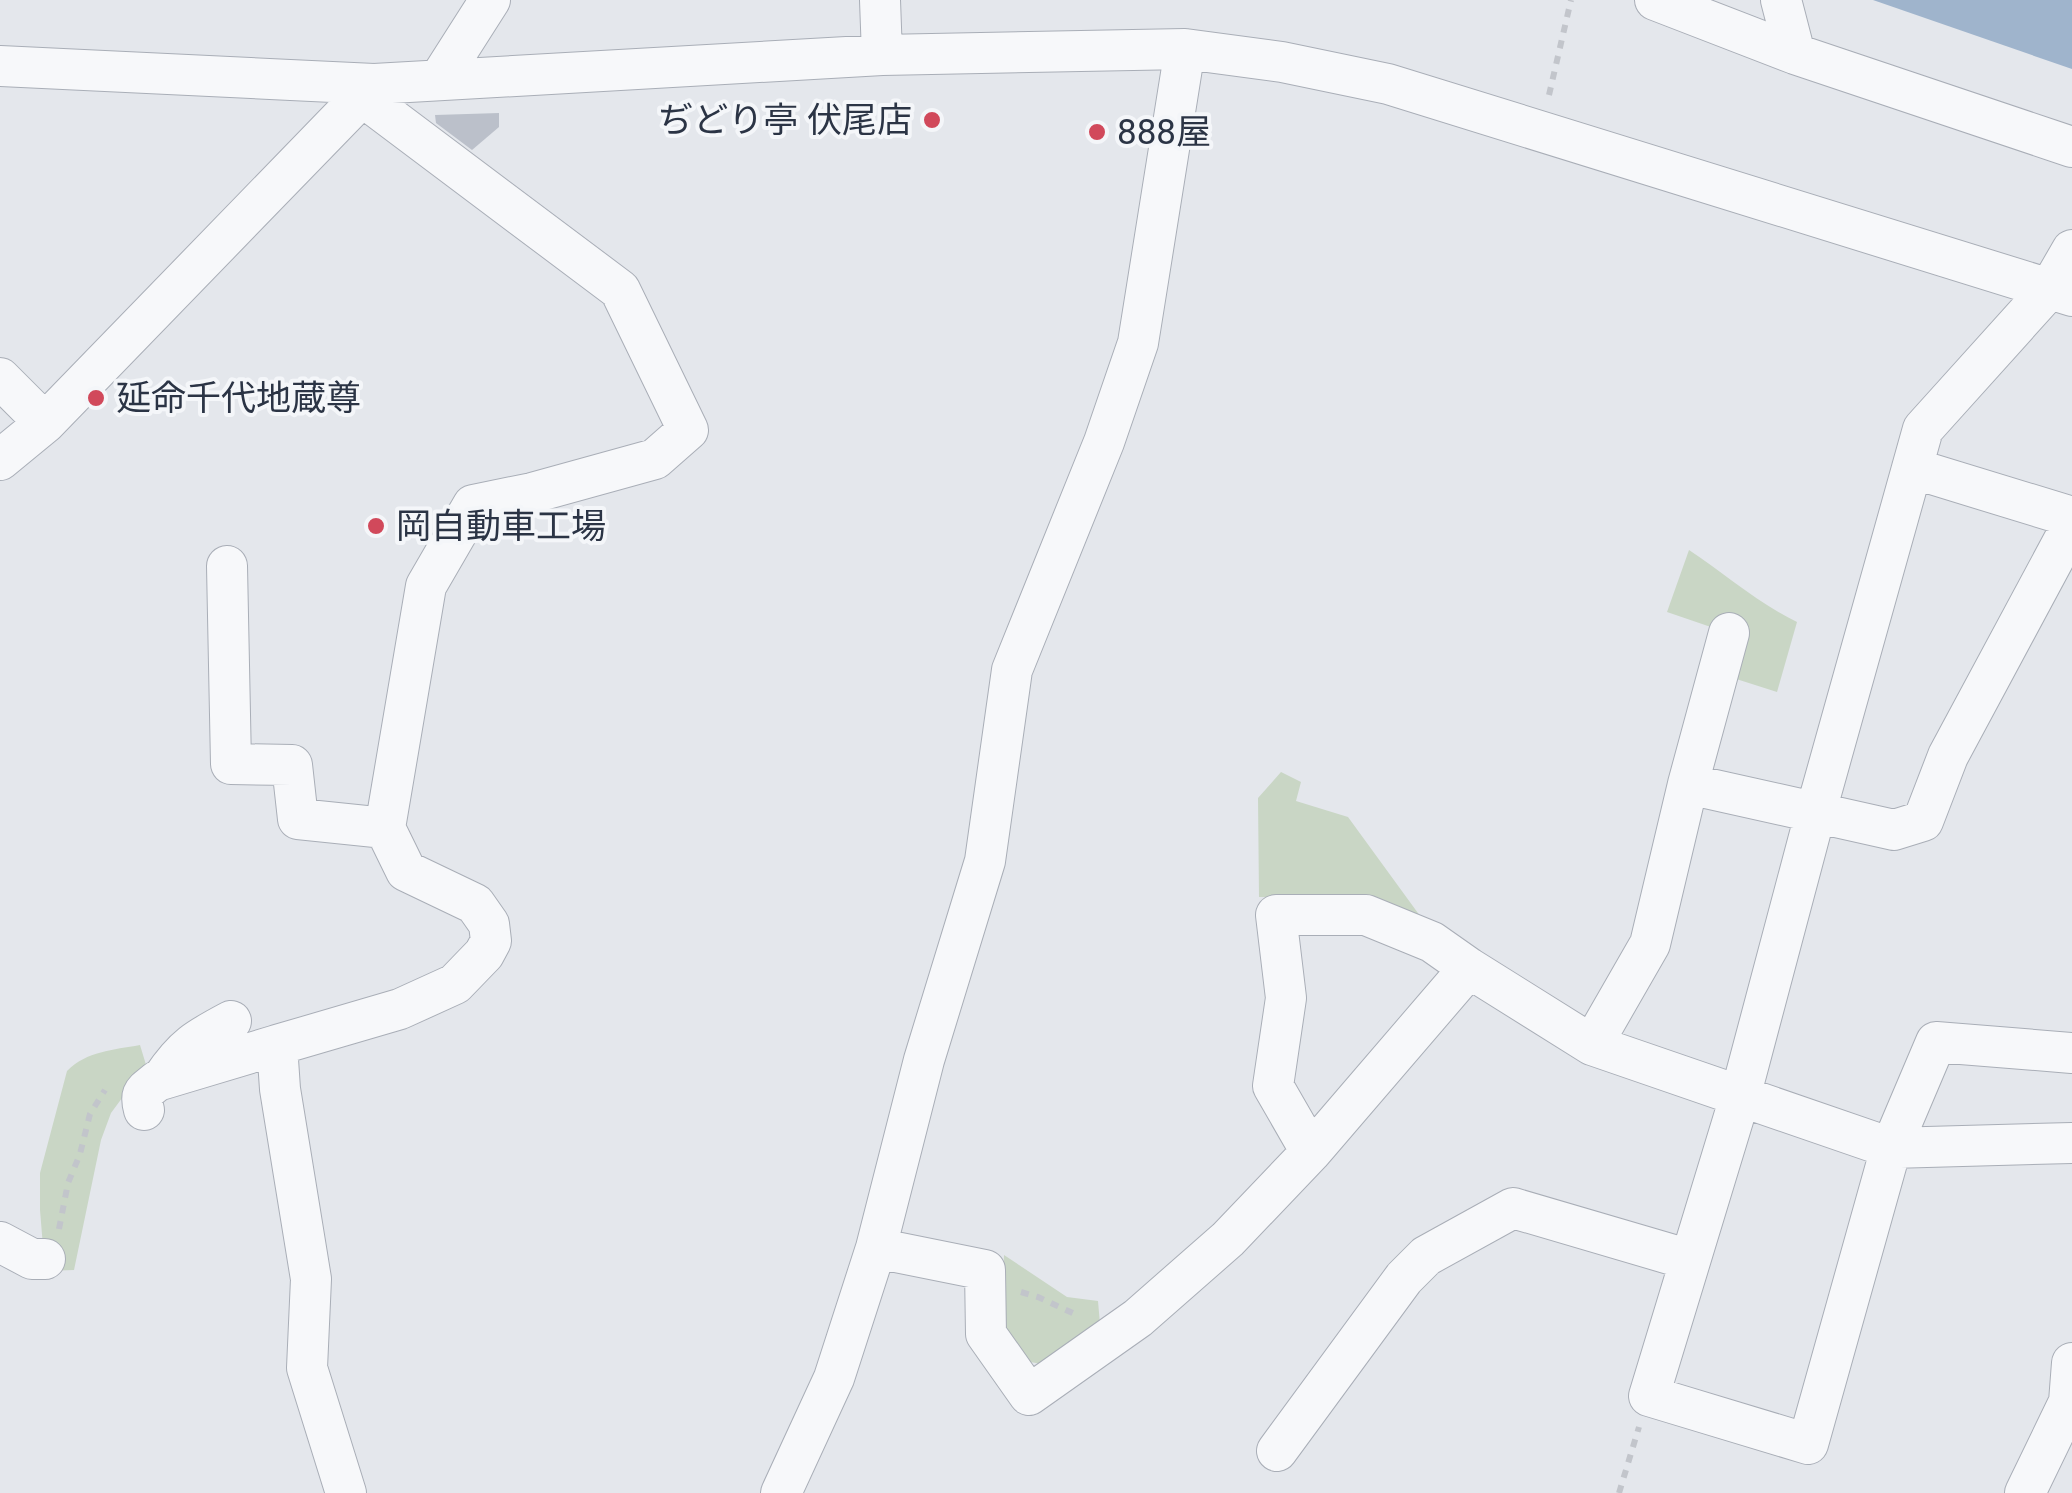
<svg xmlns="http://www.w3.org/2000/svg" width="2072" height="1493" font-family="Roboto,'Noto Sans JP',sans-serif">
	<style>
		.green { fill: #c9d6c5 }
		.water { fill: #9fb4cc }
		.building { fill: #bbc0ca }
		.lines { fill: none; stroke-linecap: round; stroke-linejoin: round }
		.minor-casing { stroke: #a9aeb7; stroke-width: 42 }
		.path { stroke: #c2c5cb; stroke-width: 6; stroke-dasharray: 8 8; stroke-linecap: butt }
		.minor { stroke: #f7f8fa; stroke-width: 40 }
		.poi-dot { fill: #d1495b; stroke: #f4f6f9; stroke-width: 4 }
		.labels { text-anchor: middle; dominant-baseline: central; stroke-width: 8; stroke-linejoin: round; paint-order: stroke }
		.poi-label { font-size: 35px; fill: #2b3445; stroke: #f4f6f9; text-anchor: start }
	</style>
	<rect width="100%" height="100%" fill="#e4e7ec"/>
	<path class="green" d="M1689,550C1725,574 1758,603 1797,622L1777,692L1730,677L1743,638L1667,612Z
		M1281,772L1301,782L1296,801L1348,817L1423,920L1374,899L1259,897L1258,798Z
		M140,1045L150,1078L125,1094L111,1113L101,1140L74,1270L45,1271L40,1210V1173L67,1071C87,1051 113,1050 140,1045Z
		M1004,1255L1067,1297L1098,1301L1100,1324L1042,1364L1024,1361L1002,1331Z"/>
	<path class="water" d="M1873,0H2072V69Z"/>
	<path class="building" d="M499,113V127L472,150L436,123L435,115Z"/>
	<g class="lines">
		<g class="minor-casing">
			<path id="minor" d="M880,0L882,55
				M1655,0L1795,54L2072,147
				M1781,0L1795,54
				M0,66L374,84L882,55L1185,49L1282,62L1388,84L2072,296
				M439,80L490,0
				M2072,250L2050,288L1923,429L1816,811L1740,1097L1649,1396L1808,1444L1891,1148L1936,1042L2072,1053
				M0,378L45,423
				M0,460L45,423L374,84
				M1912,468L2072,517
				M227,566L231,764L292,765L298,819L385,828
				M1688,784L1894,830L1923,821L1948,756L2072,525
				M1592,1045L1650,944L1688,784L1729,633
				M162,1079C184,1046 197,1039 231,1021
				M144,1110C139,1092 144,1092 157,1081L277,1045
				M1311,1152L1273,1086L1286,998L1276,915H1366L1432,942L1469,968L1592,1045L1891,1148L2072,1143
				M0,1242L32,1259H45
				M876,1248L985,1270L986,1334L1029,1395L1138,1318L1228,1239L1311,1152L1469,968
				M1277,1451L1404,1278L1426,1256L1513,1208L1690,1260
				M346,1493L307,1368L311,1279L280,1089L277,1045L400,1009L455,984L484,954L491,941L489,924L475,904L406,871L385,828L426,586L473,505L532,493L655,459L688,430L620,290L363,97
				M781,1493L834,1378L876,1248L924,1060L985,861L1012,670L1104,442L1138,343L1185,49
				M2025,1493L2069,1402L2072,1363"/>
		</g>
		<path class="path" d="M1549,95L1571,0
			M59,1229L68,1183L80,1154L90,1114L105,1090
			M1021,1292L1038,1297L1079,1316
			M1619,1493L1639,1427"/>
		<use href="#minor" class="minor"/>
	</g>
	<g class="poi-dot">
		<circle cx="932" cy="120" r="10"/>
		<circle cx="1097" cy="132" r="10"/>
		<circle cx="96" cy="398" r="10"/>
		<circle cx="376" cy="526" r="10"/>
	</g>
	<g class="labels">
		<g class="poi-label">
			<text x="912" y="120" text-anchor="end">ぢどり亭 伏尾店</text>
			<text x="1117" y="132">888屋</text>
			<text x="116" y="398">延命千代地蔵尊</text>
			<text x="396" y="526">岡自動車工場</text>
		</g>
	</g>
</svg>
